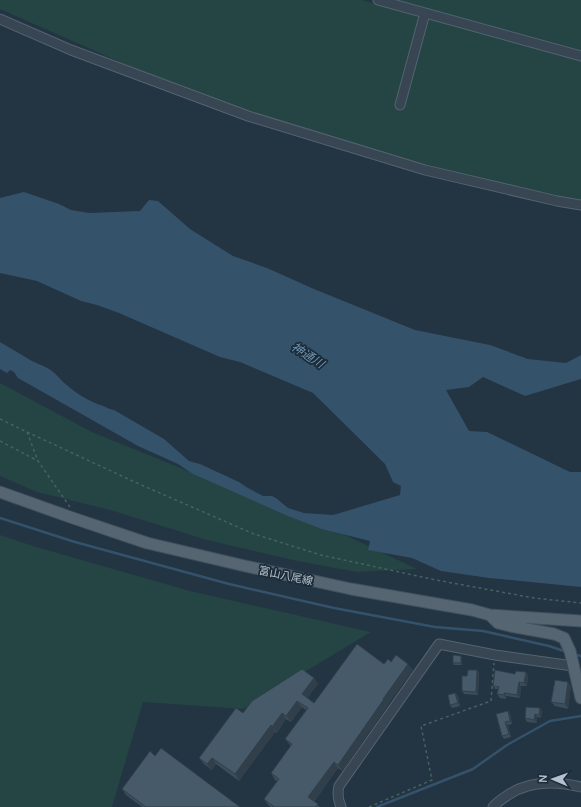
<svg xmlns="http://www.w3.org/2000/svg" width="581" height="807" font-family="Manrope,'Noto Sans JP',sans-serif">
	<style>
		.green { fill: #254444 }
		.water { fill: #35526b }
		.lines { fill: none; stroke-linecap: round; stroke-linejoin: round }
		.stream { stroke: #35526b; stroke-width: 2.5 }
		.minor-casing { stroke: #556370; stroke-width: 11 }
		.major-casing { stroke: #414f5c; stroke-width: 13 }
		.path { stroke: #456261; stroke-width: 1.5; stroke-dasharray: 3 3; stroke-linecap: butt }
		.minor { stroke: #374652; stroke-width: 9 }
		.major { stroke: #556572; stroke-width: 11 }
		.wall { fill: #3c4d5a }
		.shaded-wall { fill: #313f4a }
		.building { fill: #465a69; stroke: #313f4a }
		.labels { text-anchor: middle; dominant-baseline: central; stroke-width: 3.5; stroke-linejoin: round; paint-order: stroke }
		.street-label { font-size: 11px; fill: #b4c0cd; stroke: #1c2b38 }
		.water-label { font-size: 12px; font-style: italic; fill: #7195b3; stroke: #1c2b38 }
	</style>
	<rect width="100%" height="100%" fill="#233443"/>
	<path class="green" d="M0,0H362L581,61V202L543,194L410,162L302,130L147,74L0,9Z
		M397,0H581V50Z
		M0,383L92,432L345,535L417,569L357,572L297,561L207,540L110,510L37,492L0,476Z
		M0,535L33,546L190,591L371,632L243,709L143,702L112,807H0Z"/>
	<path class="water" d="M24,192L59,204L71,210L89,213L140,211L149,200L158,201L190,229L233,256L267,268L314,289L415,330L490,345L528,359L566,363L581,355V379L525,396L483,377L469,387L446,390L469,431L487,432L570,472H581V587L489,578L441,571L412,558L368,550L370,541L322,529L288,516L193,474L178,464L138,446L18,378L14,372L10,370L7,373L0,369V342C9,347 18,353 27,358C34,363 43,365 49,369C57,374 61,381 68,386C77,394 89,401 100,405C105,406 108,409 114,410L164,439L189,461L200,464L239,482L248,488L263,496H272L276,498L288,508L304,513L333,515L400,495L401,486L393,482L385,464L313,393L240,362L220,357L119,313L97,305L81,301L37,281L0,273V198Z"/>
	<g class="lines">
		<path class="stream" d="M0,518L75,542L229,584L334,608L435,627L483,631L549,646L567,652
			M574,654L581,656
			M377,807L473,769L507,745L550,721L581,716"/>
		<g class="minor-casing">
			<path id="minor" d="M378,0L581,56
				M0,19L71,50L248,116L425,170L557,201L581,205
				M400,105L425,13
				M341,807C338,800 337,794 339,786L439,644L495,655L573,666
				M493,807C497,802 502,799 508,795C530,780 556,781 581,787"/>
		</g>
		<g class="major-casing">
			<path id="major" d="M0,492L70,517L147,543L245,566L351,589L472,610L490,615L581,621
				M490,615L498,623L510,626L554,634L564,638L570,651L581,698"/>
		</g>
		<path class="path" d="M0,419L27,432L38,461
			M27,432L139,484L254,534L321,555L436,580L534,598L581,603
			M0,441L38,461L70,507
			M369,807L432,780L421,726L491,701L494,663"/>
		<use href="#minor" class="minor"/>
		<use href="#major" class="major"/>
	</g>
	<path class="wall" d="M462,657V665H454L453,663Z
		M391,662L413,670L388,704V705L342,771L338,768L314,802L320,807H271L269,806L264,799L277,781L275,780L271,773L291,746L285,739L306,710L302,707L291,722L286,719L277,733L275,732L239,781L216,764L212,770L204,764L199,758L243,713L314,678L318,684L307,698L314,703L384,664Z
		M477,670L479,673L478,695L464,694L462,691Z
		M526,672L528,675L527,686H521L520,698L506,696V699L500,698L497,694L498,689H495L493,686Z
		M571,686L568,709L555,706L551,702Z
		M455,693L458,696L460,706L452,708L450,705Z
		M540,708L542,711L541,718L537,717V723L527,722L525,718Z
		M508,711L510,714L512,724L508,725L511,737L504,739L502,736Z
		M155,756L240,807H142L126,795L122,789Z"/>
	<path class="shaded-wall" d="M461,656L462,657V665L461,663Z
		M408,664L413,670L388,704V705L342,771L338,765L383,699Z
		M477,670L479,673L478,695L476,692Z
		M526,672L528,675L527,686L524,683Z
		M314,678L318,684L306,700L302,694Z
		M519,682L521,686L520,698L517,695Z
		M568,682L571,686L568,709L565,704Z
		M455,693L458,696L460,706L458,703Z
		M504,693L506,696V699L504,695Z
		M297,701L302,707L291,722L286,716Z
		M540,708L542,711L541,718L539,715Z
		M508,711L510,714L512,724L510,721Z
		M282,713L286,719L277,733L272,727Z
		M535,714L537,717V723L534,720Z
		M505,722L508,725L511,737L509,734Z
		M271,725L275,732L239,781L235,774Z
		M212,758L216,764L212,770L207,764Z
		M334,762L338,768L312,804L308,797Z"/>
	<path class="building" d="M357,644L384,664L388,659L391,662L396,655L408,664L383,699H384L338,765L334,762L308,797L318,804L316,807H273V806L264,799L279,779L271,773L292,744L285,739L308,708L297,701L286,716L282,713L272,727L271,725L235,774L212,758L207,764L199,758L236,708L243,713L252,701L302,669L314,678L302,694L314,703Z
		M453,655L461,656V663H453Z
		M468,670H477L476,692L462,691V676H467Z
		M495,670L515,674L516,671L526,672L524,683L519,682L517,695L504,693V695L497,694L499,687L493,686Z
		M555,680L568,682L565,704L551,702Z
		M455,693L458,703L450,705L448,695Z
		M526,707L540,708L539,715L535,714L534,720L525,718Z
		M508,711L510,721L505,722L509,734L502,736L496,714Z
		M161,748L240,807H146L122,789L150,751L155,756Z"/>
	<g class="labels">
		<g class="street-label">
			<text transform="translate(286 575) rotate(12)">富山八尾線</text>
		</g>
		<g class="water-label">
			<text transform="translate(308 355) rotate(33)">神通川</text>
		</g>
	</g>
	<g transform="translate(553 779) rotate(272)" stroke="#1c2b38" stroke-width="3" paint-order="stroke">
	<path d="M0-3L7 15L0 10L-7 15Z" fill="#b4c0cd"/>
	<text y="-6" font-size="11" font-weight="bold" text-anchor="middle" fill="#b4c0cd">N</text>
	</g>
</svg>
